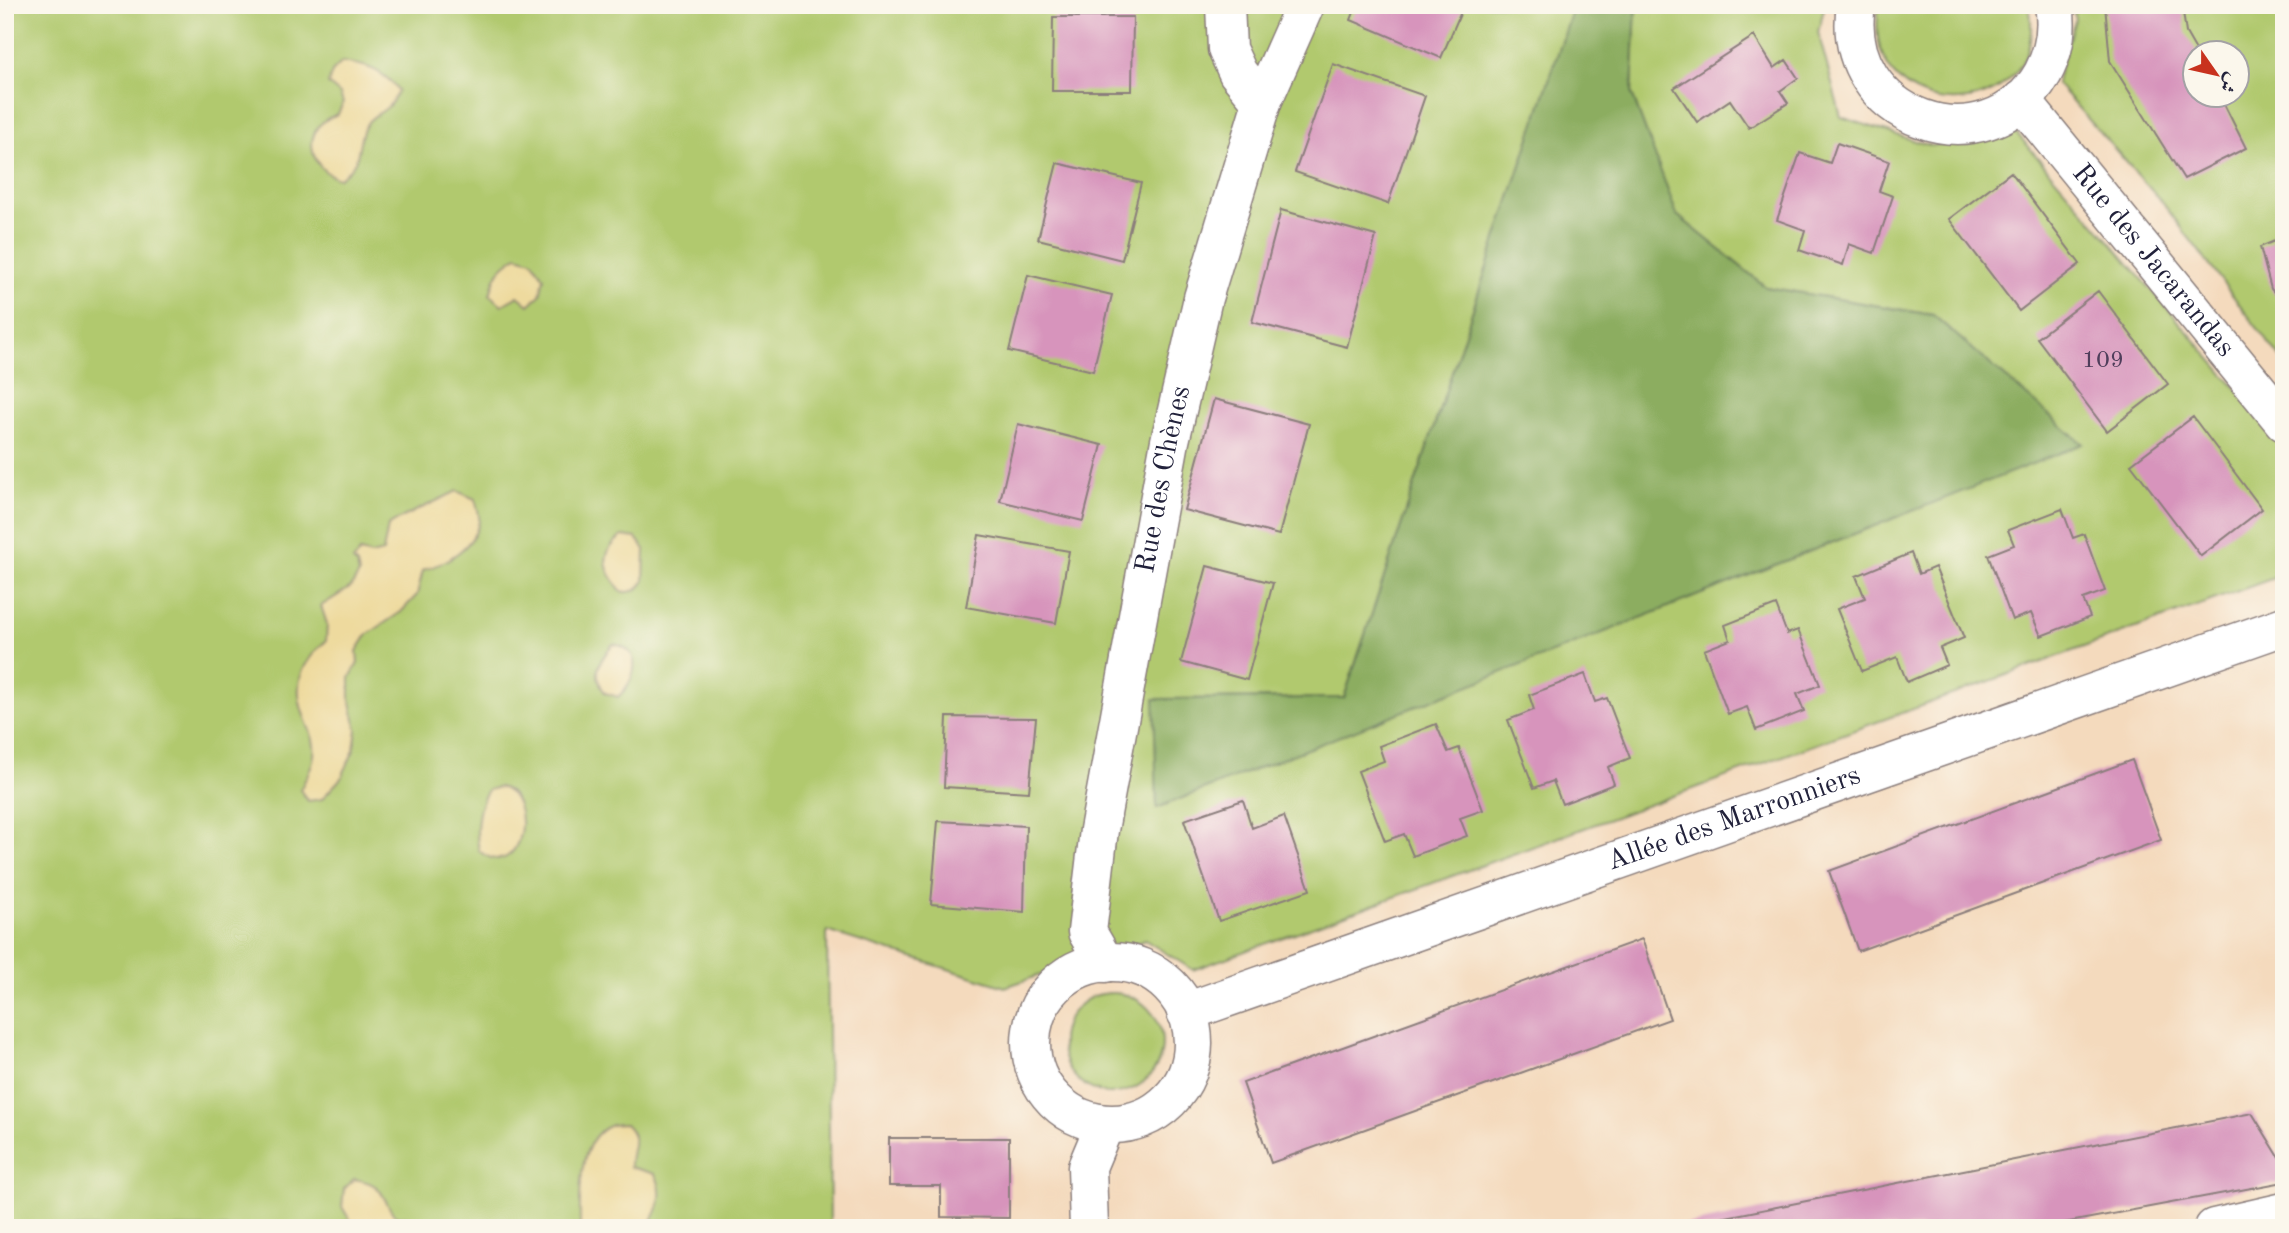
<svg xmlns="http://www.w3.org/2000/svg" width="2289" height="1233" font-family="'Old Standard TT',Amiri,serif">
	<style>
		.green { fill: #b1c96e; stroke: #6a7654; stroke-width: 2; fill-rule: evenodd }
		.forest { fill: #8cad61; stroke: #57684e; stroke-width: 2 }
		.sand { fill: #eeda9e; stroke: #887e6c; stroke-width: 2 }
		.building { fill: #d794bc }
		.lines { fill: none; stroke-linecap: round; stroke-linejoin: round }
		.street-casing { stroke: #8b7e7c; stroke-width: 41 }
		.street { stroke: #fff; stroke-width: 38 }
		.labels { text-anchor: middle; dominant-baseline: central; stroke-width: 7; stroke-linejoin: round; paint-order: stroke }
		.number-label { font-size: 24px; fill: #4f3e5b }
		.street-label { font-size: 28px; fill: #22223b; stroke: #fbf7ec }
	</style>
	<rect width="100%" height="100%" fill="#fbf7ec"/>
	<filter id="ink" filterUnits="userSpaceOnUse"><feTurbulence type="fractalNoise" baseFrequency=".0143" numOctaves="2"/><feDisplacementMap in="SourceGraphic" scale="14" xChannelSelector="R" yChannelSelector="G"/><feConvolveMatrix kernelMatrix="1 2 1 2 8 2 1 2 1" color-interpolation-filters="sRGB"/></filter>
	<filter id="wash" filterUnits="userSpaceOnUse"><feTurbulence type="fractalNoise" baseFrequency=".00686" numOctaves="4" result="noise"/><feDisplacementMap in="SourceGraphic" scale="28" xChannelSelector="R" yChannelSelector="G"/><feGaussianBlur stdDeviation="1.57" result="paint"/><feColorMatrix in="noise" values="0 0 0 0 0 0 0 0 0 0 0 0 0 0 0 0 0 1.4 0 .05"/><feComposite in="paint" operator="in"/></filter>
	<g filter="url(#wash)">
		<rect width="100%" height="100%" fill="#f4dabd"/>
		<path class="green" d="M5,5H1574L1344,698L1155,699L1157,808L2082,444L1933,315L1766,287L1677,215L1632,94L1636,5H1825L1818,32L1841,117L1931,146L2014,130L2279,438L2284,450V551L2274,578L1193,970L1145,940L1005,987L827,931L830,1228H5Z
			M1879,5H2029C2053,130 1857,134 1879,5Z
			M2072,5H2284V363L2161,201L2056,83L2075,19ZM2194,52H2236V94H2194Z
			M1062 1043a50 50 0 1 1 100 0a50 50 0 1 1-100 0Z"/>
		<path class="forest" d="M1574,5H1636L1632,94L1677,215L1766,287L1933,315L2083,444L1157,808L1154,699L1344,698Z"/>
		<path class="sand" d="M342,62C367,65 383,70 398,90C389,115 374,111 366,125C353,147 367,159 339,178C317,173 303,145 319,126C324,119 331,117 338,114L343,103L340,94L328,84L332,72Z
			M517,256L532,260L544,278L540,295L529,305L518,296L502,305L490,295C495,274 499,268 517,256Z
			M457,491L475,499C477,506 480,515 479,521C475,547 445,564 423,570L417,595L401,612L367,635L357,651L358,663L350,678V698L357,729L354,750L342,777L322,799L308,801L300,790C305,780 313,766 314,755C316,739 308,728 303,713C292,682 303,661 326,641L327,624L321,606L351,587L359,574L357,565L353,561L360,552L371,555L383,552L388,526L403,517Z
			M622,536L636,538L645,549L644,582L637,590L623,593C605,571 597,555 622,536Z
			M613,644C645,649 636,681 618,697L605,693C591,673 599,661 613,644Z
			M499,787C537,796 523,886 479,851C475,831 477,806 488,790Z
			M625,1124C641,1139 629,1148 630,1167L655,1174C665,1193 660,1211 647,1228H580C580,1199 576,1140 609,1126C613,1124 621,1124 625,1124Z
			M354,1179C386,1184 379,1195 395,1216L408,1217L421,1228H360L350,1220L342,1207L344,1189Z"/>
		<g id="blocks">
			<path class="building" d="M1357,5H1464L1441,58L1351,20Z
				M2105,5H2182L2186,33L2197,52H2194V94H2219L2246,148L2184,179L2110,61Z
				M1053,17H1133L1132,91H1052Z
				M1754,36L1774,68L1786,60L1798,78L1780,91L1788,103L1749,128L1730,100L1697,122L1674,88Z
				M1333,64L1425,96L1388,204L1295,172Z
				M1837,143L1889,161L1879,191L1893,196L1874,253L1849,244L1843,265L1799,250L1805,230L1777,220L1800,153L1830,163Z
				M1057,163L1141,183L1122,260L1038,239Z
				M2011,172L2080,264L2019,311L1949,219Z
				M1281,210L1376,236L1347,347L1252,322Z
				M2284,237V304L2271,289L2260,247Z
				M1028,275L1112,295L1093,371L1009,351Z
				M2098,291L2168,384L2107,431L2037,338Z
				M1214,399L1309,424L1279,535L1184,510Z
				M2193,417L2262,509L2201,556L2131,464Z
				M1018,424L1102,445L1083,521L1000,501Z
				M2062,509L2073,538L2084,534L2105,591L2083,599L2090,617L2041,636L2031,613L2012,620L1988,555L2014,545L2008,530Z
				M979,535L1069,551L1056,623L966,607Z
				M1911,553L1919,574L1935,567L1964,638L1940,648L1947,665L1907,682L1897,657L1862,671L1837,609L1865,598L1856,576Z
				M1207,566L1273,583L1247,680L1181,662Z
				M1776,605L1787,634L1798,630L1820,685L1797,694L1804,711L1756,730L1747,707L1728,714L1704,650L1730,640L1725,625Z
				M1585,674L1595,702L1607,698L1630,758L1608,767L1614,784L1562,804L1553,781L1534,788L1508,720L1534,710L1529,695Z
				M947,717L1036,718L1029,792L944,787Z
				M1436,724L1448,752L1459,748L1483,810L1460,818L1467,836L1413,856L1404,834L1385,841L1358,771L1384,761L1379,746Z
				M2132,760L2161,840L1858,951L1829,871Z
				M1243,800L1252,828L1284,816L1310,890L1219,921L1184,820Z
				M938,821L1026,826L1024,912L931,904Z
				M1642,939L1670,1019L1271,1163L1243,1083Z
				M2252,1113L2284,1165V1182L2037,1228H1670Z
				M889,1138H1009V1218L941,1217V1186H889Z"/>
		</g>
	</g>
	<g filter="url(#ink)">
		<use href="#blocks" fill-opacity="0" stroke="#8b7e7c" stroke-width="2"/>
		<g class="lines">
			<g class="street-casing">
				<g id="street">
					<path d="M1225,5L1227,49L1238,73L1262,102"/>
					<path d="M1856,5C1838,118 1987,172 2043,73C2054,52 2058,29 2054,5"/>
					<path id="s1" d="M2021,100L2284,422"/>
					<circle cx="1112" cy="1043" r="81"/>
					<path id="s2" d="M1105,963L1087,932L1099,830L1170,441L1203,298L1262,102L1305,5"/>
					<path id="s3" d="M1186,1012L2284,626"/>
					<path d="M1089,1228L1087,1167L1105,1124"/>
					<path d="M2214,1228L2284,1212"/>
				</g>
			</g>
			<use href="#street" class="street"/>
		</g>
	</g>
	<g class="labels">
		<g class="number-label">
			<text x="2103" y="361">109</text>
		</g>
		<g class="street-label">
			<text stroke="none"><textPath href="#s1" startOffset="208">Rue des Jacarandas</textPath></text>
			<text stroke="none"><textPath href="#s2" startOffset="495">Rue des Chènes</textPath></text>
			<text stroke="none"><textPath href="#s3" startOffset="581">Allée des Marronniers</textPath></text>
		</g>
	</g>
	<rect width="2289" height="1233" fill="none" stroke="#fbf7ec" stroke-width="28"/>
	<g transform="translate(2216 74) rotate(124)"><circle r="33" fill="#fbf7ec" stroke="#a4a2a5" stroke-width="2"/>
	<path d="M0-5L12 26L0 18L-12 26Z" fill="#c8321e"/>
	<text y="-10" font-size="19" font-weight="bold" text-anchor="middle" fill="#22223b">ش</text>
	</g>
</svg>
